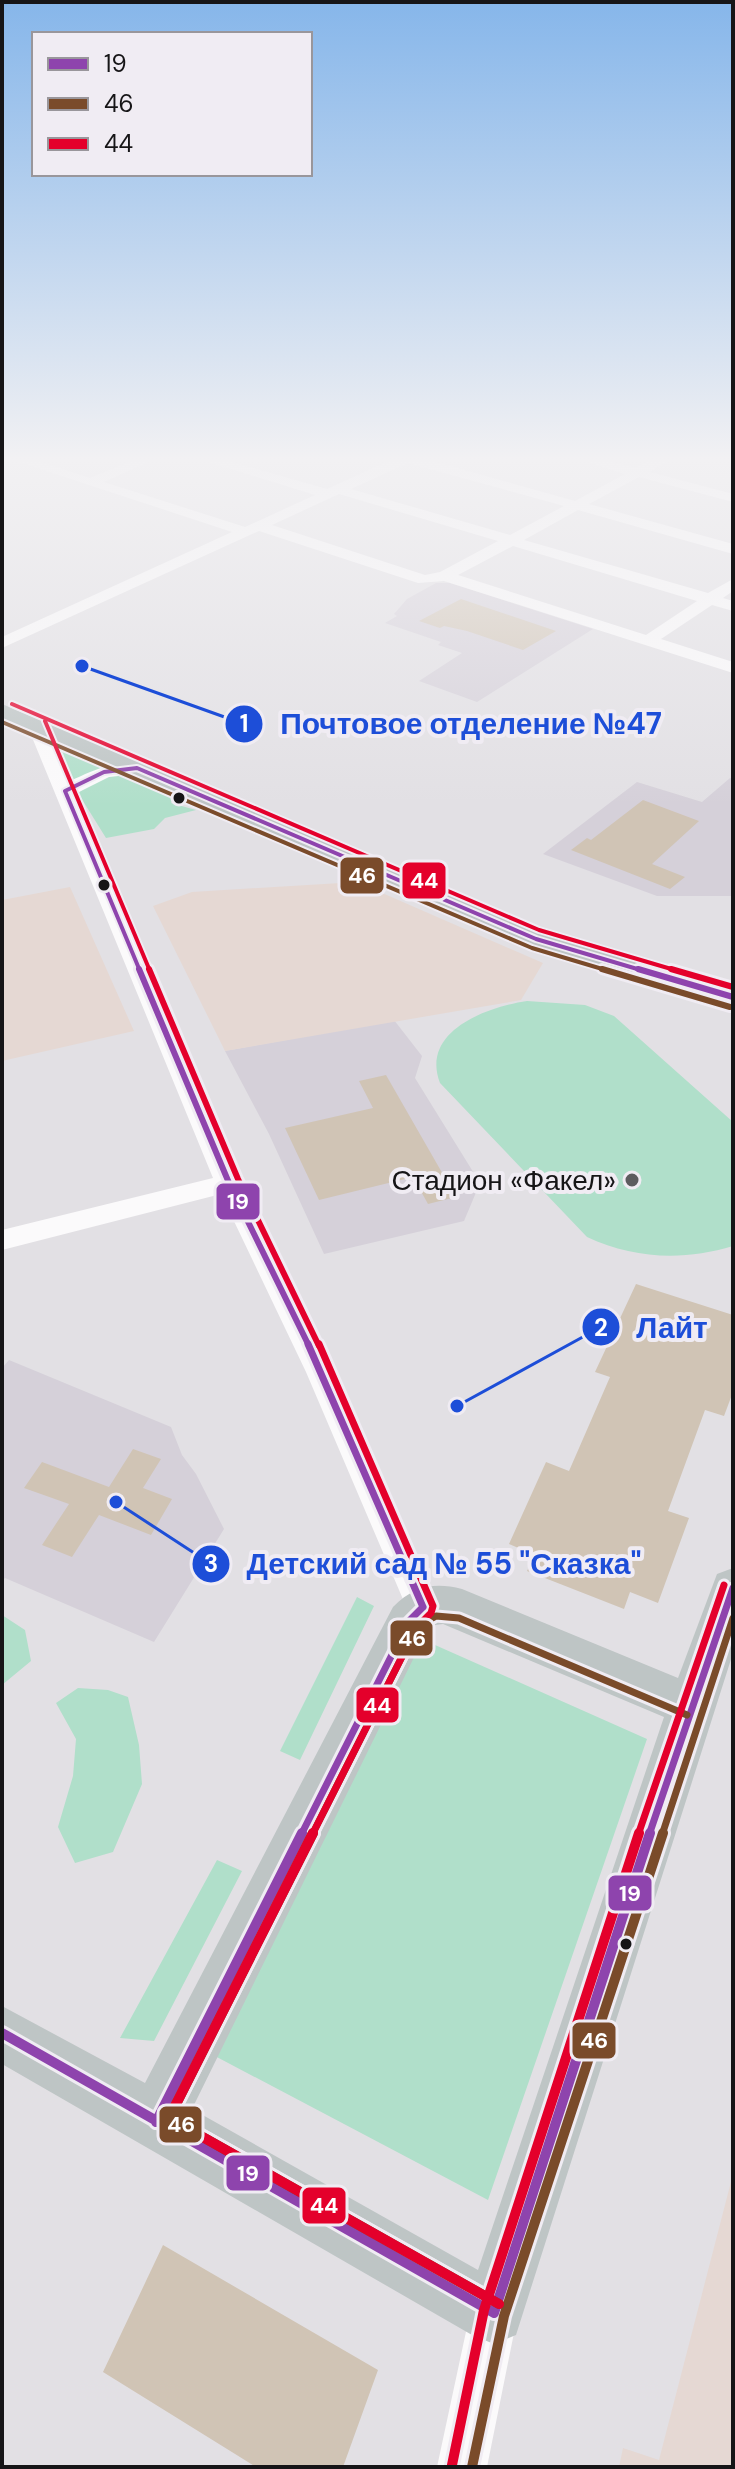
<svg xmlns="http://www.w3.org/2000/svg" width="735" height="2469" font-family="'DM Sans',sans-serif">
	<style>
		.built { fill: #d5d0d9 }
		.industrial { fill: #e5d8d3 }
		.green { fill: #b0dfca }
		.building { fill: #d0c4b5 }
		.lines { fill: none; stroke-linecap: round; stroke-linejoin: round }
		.minor { fill: #fbfafb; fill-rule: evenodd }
		.major { fill: #bec5c5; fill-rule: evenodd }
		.bus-1-far3-casing { stroke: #f0ecf3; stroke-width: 8 }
		.bus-1-far2-casing { stroke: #f0ecf3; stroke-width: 12 }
		.bus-1-far1-casing { stroke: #f0ecf3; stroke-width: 13 }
		.bus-1-casing { stroke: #f0ecf3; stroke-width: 16 }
		.bus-2-far3-casing { stroke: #f0ecf3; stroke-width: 8 }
		.bus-2-far2-casing { stroke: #f0ecf3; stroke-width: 12 }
		.bus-2-far1-casing { stroke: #f0ecf3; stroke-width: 13 }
		.bus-2-casing { stroke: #f0ecf3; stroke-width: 16 }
		.bus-3-far3-casing { stroke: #f0ecf3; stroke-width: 8 }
		.bus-3-far2-casing { stroke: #f0ecf3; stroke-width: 12 }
		.bus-3-far1-casing { stroke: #f0ecf3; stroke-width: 13 }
		.bus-3-casing { stroke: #f0ecf3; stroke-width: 16 }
		.bus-1-far3 { stroke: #8e44ad; stroke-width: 4 }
		.bus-1-far2 { stroke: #8e44ad; stroke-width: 6 }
		.bus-1-far1 { stroke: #8e44ad; stroke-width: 7 }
		.bus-1 { stroke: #8e44ad; stroke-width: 10 }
		.bus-2-far3 { stroke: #7a4b2a; stroke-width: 4 }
		.bus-2-far2 { stroke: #7a4b2a; stroke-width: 6 }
		.bus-2-far1 { stroke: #7a4b2a; stroke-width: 7 }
		.bus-2 { stroke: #7a4b2a; stroke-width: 10 }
		.bus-3-far3 { stroke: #e4002b; stroke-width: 4 }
		.bus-3-far2 { stroke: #e4002b; stroke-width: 6 }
		.bus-3-far1 { stroke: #e4002b; stroke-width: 7 }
		.bus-3 { stroke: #e4002b; stroke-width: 10 }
		.bus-dot { fill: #161517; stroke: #f0ecf3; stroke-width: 3 }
		.poi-dot { fill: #5d5c5f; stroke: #f0ecf3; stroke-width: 3 }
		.labels { text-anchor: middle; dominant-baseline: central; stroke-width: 8; stroke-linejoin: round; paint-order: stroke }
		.poi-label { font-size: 28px; fill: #161517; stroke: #f0ecf3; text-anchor: end }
		.leader { fill: none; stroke: #1d4ed8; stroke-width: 3 }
		.callout-dot { fill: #1d4ed8; stroke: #f0ecf3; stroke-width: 3 }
		.mark-label { font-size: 24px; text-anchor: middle; font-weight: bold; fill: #fff }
		.callout-label { font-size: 30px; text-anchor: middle; font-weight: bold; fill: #1d4ed8; stroke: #f0ecf3; stroke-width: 8; stroke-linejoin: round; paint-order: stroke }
		.line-badge { stroke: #f0ecf3; stroke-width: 3 }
		.badge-label { font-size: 22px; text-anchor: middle; font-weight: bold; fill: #fff }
	</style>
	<rect width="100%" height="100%" fill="#e2e0e4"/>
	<path class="built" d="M436,583H450L593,629L477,702L419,681L462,653L438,645L441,642L385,623L397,616L394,614L407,599Z
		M730,778L733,779V896H657L543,854L637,782L702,802Z
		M394,1020L422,1056L415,1078L480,1183L464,1221L324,1254L269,1134L225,1051Z
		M9,1360L171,1427L182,1455L196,1474L224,1529L154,1642L5,1578L2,1581V1368Z"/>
	<path class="industrial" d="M357,882L543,963L521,1000L225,1051L153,906L192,892Z
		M70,887L134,1031L2,1061V900Z
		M733,2174V2467H619L623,2448L659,2460Z"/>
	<path class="green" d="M59,744L111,766L72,782L55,746Z
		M118,775L138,779L174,797L171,803L196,810L165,818L154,829L106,838L78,793L97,779Z
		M527,1001L585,1005L614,1016L733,1122V1246C684,1261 634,1259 587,1237L440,1083C420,1031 487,1007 527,1001Z
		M357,1597L374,1606L300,1760L280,1751Z
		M2,1615L25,1630L31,1661L2,1685Z
		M417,1637L647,1739L488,2200L213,2055Z
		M78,1688L108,1690L128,1697L139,1745L142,1784L113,1852L75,1863L58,1827L73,1776L76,1739L56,1703Z
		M217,1860L242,1871L154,2041L120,2038Z"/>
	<path class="building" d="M461,599L556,631L523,650L467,631L444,626L440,628L419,621Z
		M643,800L699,821L652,864L685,877L670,889L571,850L587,838L591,840Z
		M386,1075L456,1197L428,1204L413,1177L319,1200L285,1128L373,1108L359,1081Z
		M636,1284L733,1315V1392L724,1416L705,1410L668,1511L689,1518L658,1603L630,1592L624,1609L527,1571L535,1555L509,1544L546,1462L569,1471L610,1377L595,1372Z
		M133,1449L161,1459L143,1488L172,1499L151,1535L99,1515L72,1557L42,1545L69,1504L24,1488L42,1462L109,1487Z
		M163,2245L378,2370L343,2467H256L103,2372Z"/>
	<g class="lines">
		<path class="minor" d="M10,459H32L90,478L136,459H155L104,482L245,527L315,495L199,459H222L327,489L393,459H425L575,501L625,474L578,459H602L636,468L652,459H670L650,472L733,494V502L639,477L589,504L733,544V554L578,510L524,540L708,593L733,579V591L723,598L733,601V611L712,605L661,639L733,662V673L444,581L418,583L259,531L2,648V637L232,532ZM408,463L564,506L510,535L351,489ZM339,494L498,541L440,572L425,575L272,525ZM513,546L697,601L646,635L458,575Z
			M36,719L45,725L70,781C87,773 130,752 147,768L137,774L109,777L75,794L243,1183L336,1372L440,1607L435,1618L423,1623L411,1618L306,1372L221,1194L2,1250V1230L213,1178L27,725Z
			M494,2289L511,2296L518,2313L487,2467H437L470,2313L477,2296Z"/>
		<path class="major" d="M2,704L546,933L733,987V1006L526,945L2,720Z
			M733,1568V1653L516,2335L494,2344L472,2335L2,2064V2006L145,2083L393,1607C414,1586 434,1582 462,1589L678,1678L717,1574ZM443,1624L664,1717L478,2270L192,2109L425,1635L435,1625Z"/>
		<g class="bus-1-far3-casing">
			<path id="bus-1-far3" d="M65,791L140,971
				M65,791L104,772L137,768L536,939L644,971"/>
		</g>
		<g class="bus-1-far2-casing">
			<path id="bus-1-far2" d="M139,969L229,1183L309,1346
				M638,969L733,997"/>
		</g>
		<g class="bus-1-far1-casing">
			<path id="bus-1-far1" d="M308,1344L423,1607
				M301,1835L409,1621L423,1607
				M649,1835L733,1588"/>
		</g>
		<g class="bus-1-casing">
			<path id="bus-1" d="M2,2033L494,2313
				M156,2122L302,1833
				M494,2313L650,1833"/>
		</g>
		<g class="bus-2-far3-casing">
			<path id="bus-2-far3" d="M2,722L532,948L609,971"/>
		</g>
		<g class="bus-2-far2-casing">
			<path id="bus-2-far2" d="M602,969L730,1007"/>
		</g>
		<g class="bus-2-far1-casing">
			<path id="bus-2-far1" d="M312,1835L417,1627L436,1616L459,1618L687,1715
				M662,1835L733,1618"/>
		</g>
		<g class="bus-2-casing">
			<path id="bus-2" d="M313,1833L169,2118L499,2304
				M472,2467L504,2316L663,1833"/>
		</g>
		<g class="bus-3-far3-casing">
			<path id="bus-3-far3" d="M12,704L539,930L678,971
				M45,721L150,971"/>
		</g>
		<g class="bus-3-far2-casing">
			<path id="bus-3-far2" d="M149,969L238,1179L319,1346
				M671,969L733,987"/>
		</g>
		<g class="bus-3-far1-casing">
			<path id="bus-3-far1" d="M312,1835L417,1627L431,1613L433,1606L319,1344
				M638,1835L724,1585"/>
		</g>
		<g class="bus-3-casing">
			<path id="bus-3" d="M313,1833L169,2118L499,2304
				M452,2465L484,2310L639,1833"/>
		</g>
		<use href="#bus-1-far3" class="bus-1-far3"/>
		<use href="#bus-1-far2" class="bus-1-far2"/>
		<use href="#bus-1-far1" class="bus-1-far1"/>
		<use href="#bus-1" class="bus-1"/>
		<use href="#bus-2-far3" class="bus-2-far3"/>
		<use href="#bus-2-far2" class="bus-2-far2"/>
		<use href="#bus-2-far1" class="bus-2-far1"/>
		<use href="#bus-2" class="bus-2"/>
		<use href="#bus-3-far3" class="bus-3-far3"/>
		<use href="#bus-3-far2" class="bus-3-far2"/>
		<use href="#bus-3-far1" class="bus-3-far1"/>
		<use href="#bus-3" class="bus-3"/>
	</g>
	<linearGradient id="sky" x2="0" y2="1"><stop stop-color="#86b6ea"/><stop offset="0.57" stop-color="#f2f1f3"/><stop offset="1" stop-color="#f2f1f3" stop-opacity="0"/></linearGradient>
	<rect width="735" height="805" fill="url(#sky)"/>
	<g class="bus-dot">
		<circle cx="179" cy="798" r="7"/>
		<circle cx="104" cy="885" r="7"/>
		<circle cx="626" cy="1944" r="7"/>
	</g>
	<circle class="poi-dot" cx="632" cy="1180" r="8"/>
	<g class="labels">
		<g class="poi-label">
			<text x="616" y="1180">Стадион «Факел»</text>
		</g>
	</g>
	<path class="leader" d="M82 666L244 724M457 1406L601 1327M116 1502L211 1564"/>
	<g class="callout-dot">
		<circle cx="82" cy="666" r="8"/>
		<circle cx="457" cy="1406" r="8"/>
		<circle cx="116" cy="1502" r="8"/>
		<circle cx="244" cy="724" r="20"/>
		<circle cx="601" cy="1327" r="20"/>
		<circle cx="211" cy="1564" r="20"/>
	</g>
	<g class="mark-label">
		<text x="244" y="732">1</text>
		<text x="601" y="1336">2</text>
		<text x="211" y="1572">3</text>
	</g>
	<g class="callout-label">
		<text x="471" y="734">Почтовое отделение №47</text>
		<text x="672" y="1338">Лайт</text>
		<text x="444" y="1574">Детский сад № 55 "Сказка"</text>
	</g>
	<g class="line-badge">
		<rect x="339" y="856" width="46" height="39" rx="8" fill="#7a4b2a"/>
		<rect x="401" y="861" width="46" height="39" rx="8" fill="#e4002b"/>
		<rect x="215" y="1182" width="46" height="39" rx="8" fill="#8e44ad"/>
		<rect x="389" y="1619" width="45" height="38" rx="8" fill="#7a4b2a"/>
		<rect x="355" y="1686" width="45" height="38" rx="8" fill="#e4002b"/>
		<rect x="607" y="1874" width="46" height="38" rx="8" fill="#8e44ad"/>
		<rect x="571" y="2021" width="46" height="39" rx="8" fill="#7a4b2a"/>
		<rect x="158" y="2105" width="45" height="39" rx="8" fill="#7a4b2a"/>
		<rect x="225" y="2154" width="46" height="38" rx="8" fill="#8e44ad"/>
		<rect x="301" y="2186" width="46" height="39" rx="8" fill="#e4002b"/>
	</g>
	<g class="badge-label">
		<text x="362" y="883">46</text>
		<text x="424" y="888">44</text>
		<text x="238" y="1209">19</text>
		<text x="412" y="1646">46</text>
		<text x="377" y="1713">44</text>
		<text x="630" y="1901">19</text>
		<text x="594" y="2048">46</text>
		<text x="181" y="2132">46</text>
		<text x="248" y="2181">19</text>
		<text x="324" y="2213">44</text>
	</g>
	<rect width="735" height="2469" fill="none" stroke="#161517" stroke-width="8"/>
	<rect x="32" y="32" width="280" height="144" fill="#f0ecf3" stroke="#99969b" stroke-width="2"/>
	<rect x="48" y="58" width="40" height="12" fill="#8e44ad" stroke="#99969b" stroke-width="2"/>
	<text x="104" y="72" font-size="24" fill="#161517">19</text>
	<rect x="48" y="98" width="40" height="12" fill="#7a4b2a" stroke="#99969b" stroke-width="2"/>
	<text x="104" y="112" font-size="24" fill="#161517">46</text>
	<rect x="48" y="138" width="40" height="12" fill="#e4002b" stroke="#99969b" stroke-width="2"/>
	<text x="104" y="152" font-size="24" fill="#161517">44</text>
</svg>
